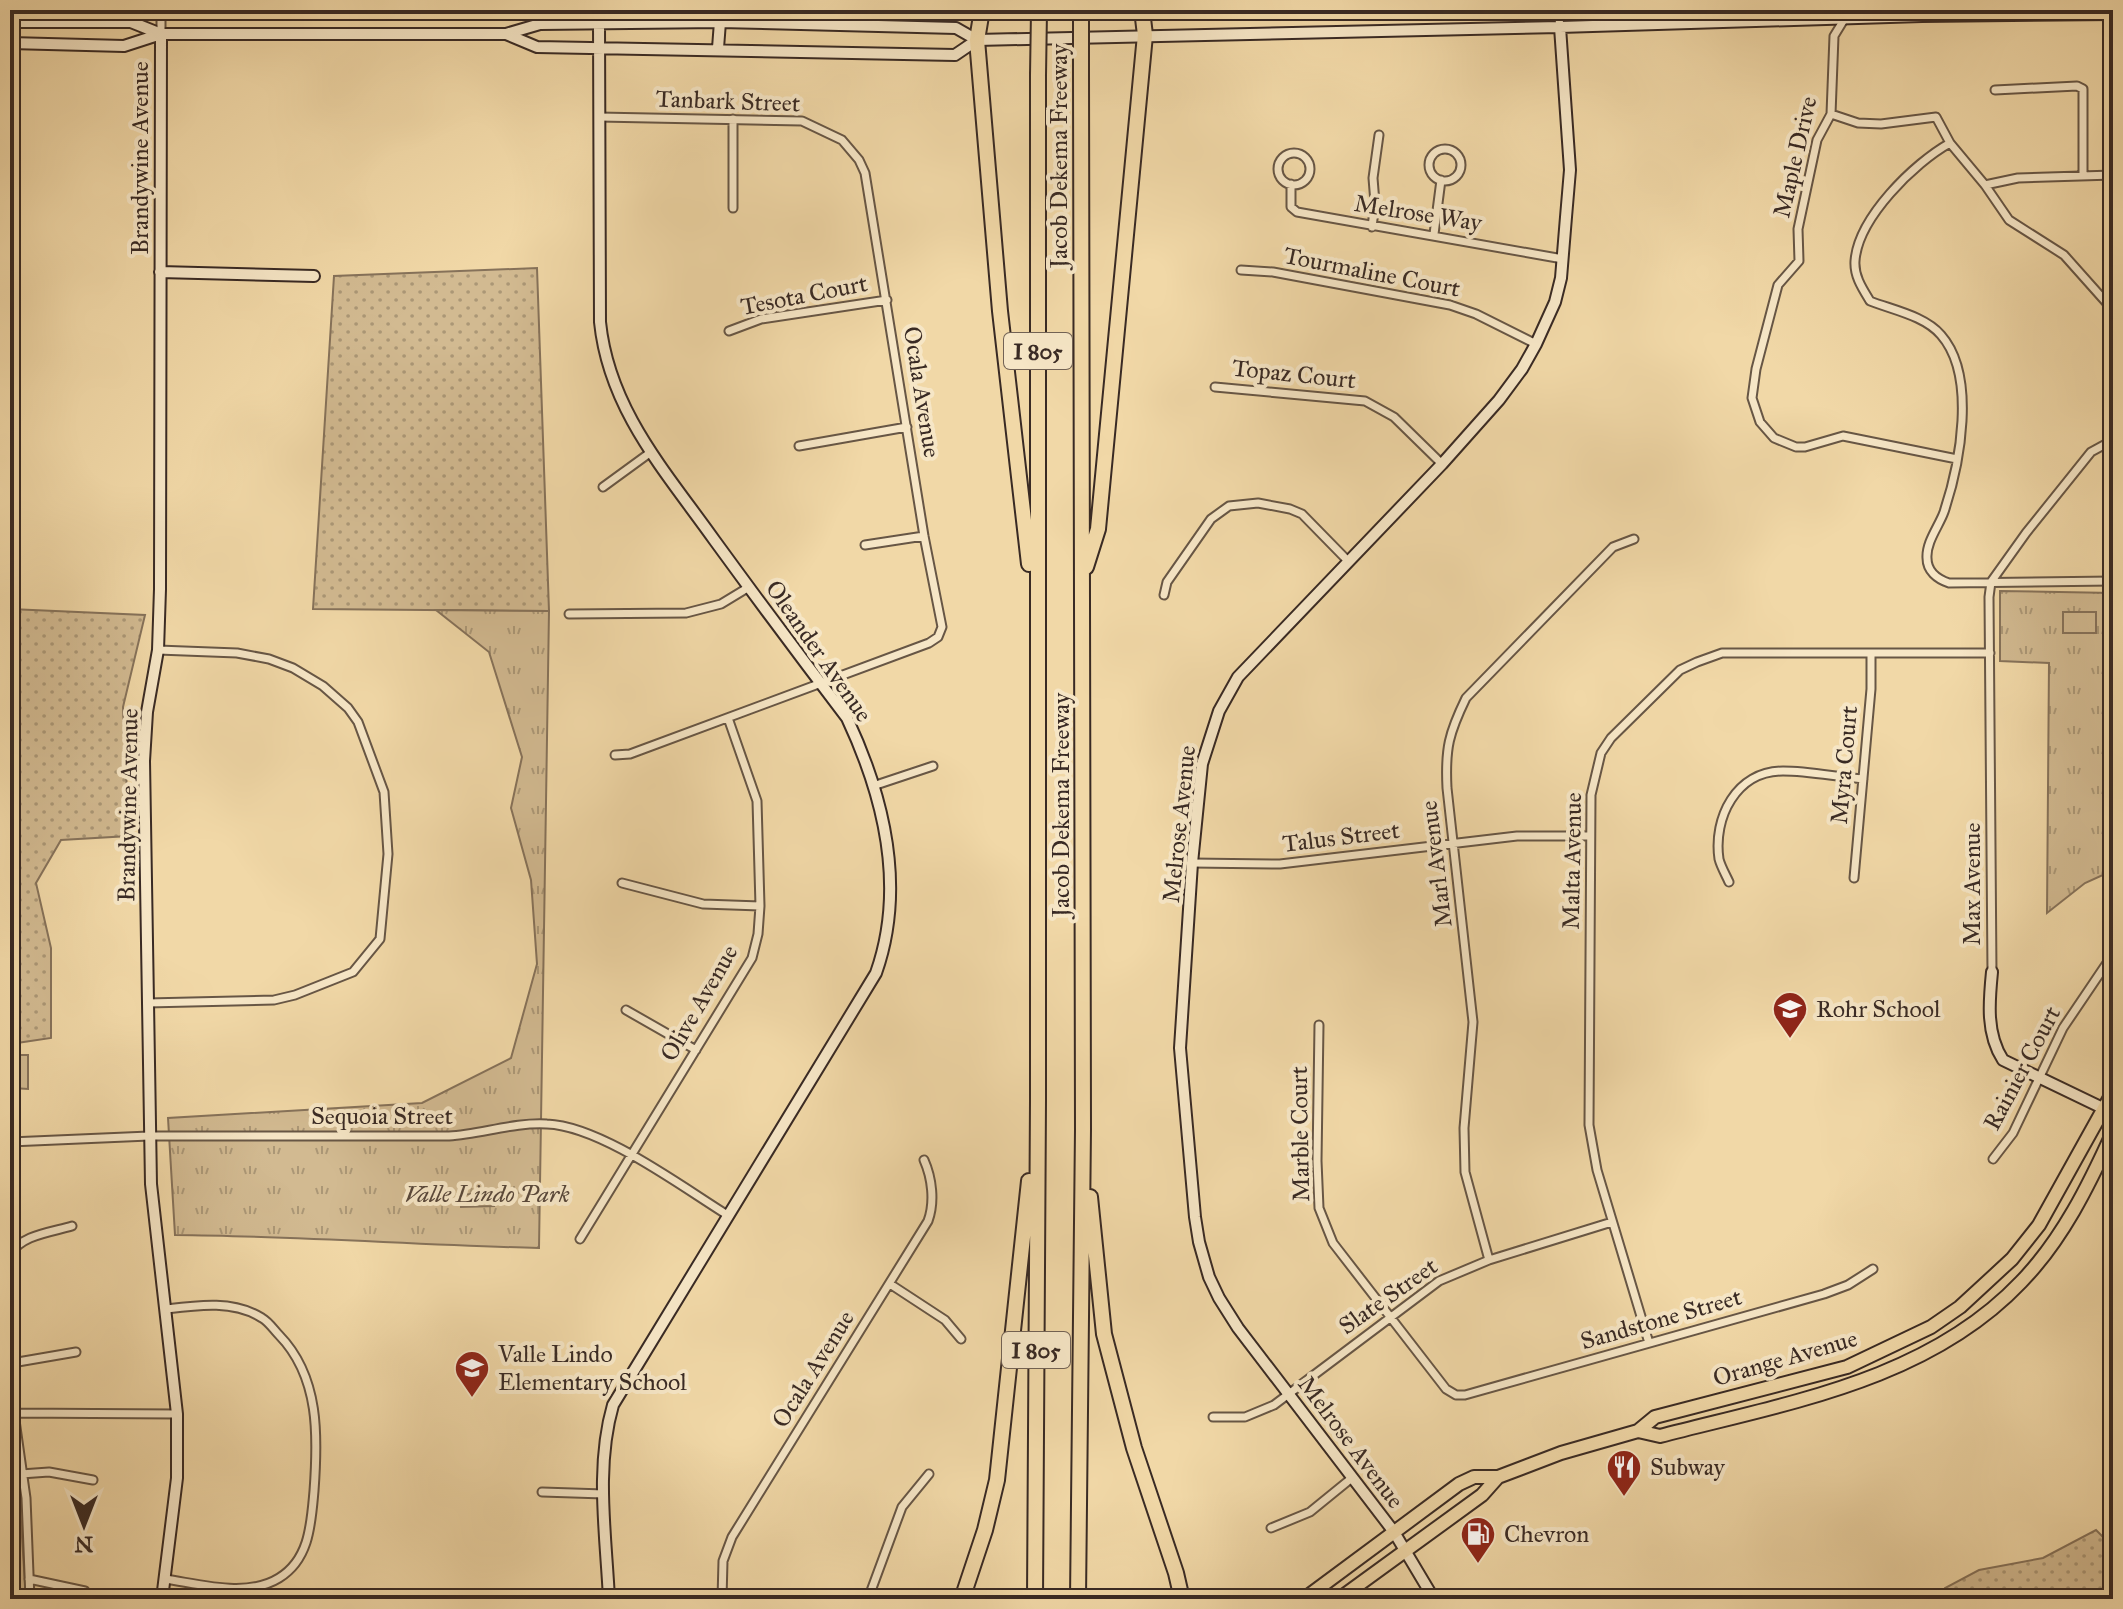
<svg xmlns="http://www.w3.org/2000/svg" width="2123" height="1609" font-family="'IM FELL Great Primer',serif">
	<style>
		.grass { fill: url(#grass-dots); stroke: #86725a; stroke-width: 2 }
		.park { fill: url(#park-tufts); stroke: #86725a; stroke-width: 2 }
		.pitch { fill: #d2ba91; stroke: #86725a; stroke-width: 2 }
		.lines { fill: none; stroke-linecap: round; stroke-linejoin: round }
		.street-casing { stroke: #675645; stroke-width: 11 }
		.secondary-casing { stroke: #392a24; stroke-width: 14 }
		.primary-casing { stroke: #392a24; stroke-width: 16 }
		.highway-casing { stroke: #392a24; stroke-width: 18 }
		.street { stroke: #f6e6c6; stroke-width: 7 }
		.secondary { stroke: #f6e6c6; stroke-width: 10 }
		.primary { stroke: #f1d8a7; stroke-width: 12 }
		.highway { stroke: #f1d8a7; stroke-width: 14 }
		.highway-bridge-casing { stroke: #392a24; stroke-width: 18; stroke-linecap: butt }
		.highway-bridge { stroke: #f1d8a7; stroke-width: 14 }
		.labels { text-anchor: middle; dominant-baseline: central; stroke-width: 8; stroke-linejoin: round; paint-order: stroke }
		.shield { fill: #f6e6c6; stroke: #726255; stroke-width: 2 }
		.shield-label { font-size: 22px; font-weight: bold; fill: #392a24 }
		.street-label { font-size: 24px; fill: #392a24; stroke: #f6e6c6 }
		.poi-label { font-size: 24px; fill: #392a24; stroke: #f6e6c6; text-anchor: start }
		.park-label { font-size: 24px; font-style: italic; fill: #58473a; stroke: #f6e6c6 }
	</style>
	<defs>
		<pattern id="grass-dots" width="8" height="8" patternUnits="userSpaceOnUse" patternTransform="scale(2)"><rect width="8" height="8" fill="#d2ba91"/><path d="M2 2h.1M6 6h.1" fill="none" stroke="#ab9776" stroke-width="1.8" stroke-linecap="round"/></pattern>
		<pattern id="park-tufts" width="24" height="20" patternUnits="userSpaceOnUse" patternTransform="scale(2)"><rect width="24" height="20" fill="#d2ba91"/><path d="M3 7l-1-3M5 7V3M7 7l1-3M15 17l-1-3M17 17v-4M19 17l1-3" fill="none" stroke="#ab9776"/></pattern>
	</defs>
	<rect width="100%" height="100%" fill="#f1d8a7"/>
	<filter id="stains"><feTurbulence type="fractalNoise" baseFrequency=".0025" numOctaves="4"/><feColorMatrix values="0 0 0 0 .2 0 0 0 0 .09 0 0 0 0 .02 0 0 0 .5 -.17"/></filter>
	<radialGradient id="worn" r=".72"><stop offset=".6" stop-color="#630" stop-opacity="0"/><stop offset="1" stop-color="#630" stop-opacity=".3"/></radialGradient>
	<path class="grass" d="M537,268L549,611L313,609L334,276Z
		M10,609L145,615L123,707L129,836L61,840L36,883L51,948V1038L10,1044Z
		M2096,1530L2107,1541L2113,1540V1599H1945V1588L1979,1570L2043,1558Z"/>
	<path class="park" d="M2000,591L2113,593V919L2105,874L2085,883L2047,913L2049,663L2000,661Z
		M436,610L549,611L539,1248C418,1245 296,1236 175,1235L168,1118L422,1103L511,1058L537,964L531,880L511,808L522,757L489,652Z
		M10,1224L14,1413L26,1599H10Z"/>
	<path class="pitch" d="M2063,612H2096V633H2063Z
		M13,1055H28V1089L13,1088Z
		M493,1192L494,1206L461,1207V1195Z"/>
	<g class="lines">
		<g class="street-casing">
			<path id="street" d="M1558,10L1560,27
				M1845,18L1834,36L1831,114L1817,140L1798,229L1799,261L1778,285L1756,369L1752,398L1760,422L1774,438L1796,447H1805L1843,436L1957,459
				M161,34V10
				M1995,90L2077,86L2083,89V175
				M1831,114L1858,123L1881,124L1936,117L1950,143L1985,185L2009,220L2064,255L2113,310
				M599,117L802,121L842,140L859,160L865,173L924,536L942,627L938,637L929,643L630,754L615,755
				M1950,143C1914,163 1858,218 1855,261C1854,276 1862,288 1870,301C1893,310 1925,316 1941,335C1977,376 1960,464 1944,512C1939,526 1926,542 1927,558C1927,571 1937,579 1949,583L2113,581
				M1429 165a16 16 0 1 1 32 0a16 16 0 1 1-32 0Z
				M1278 169a16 16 0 1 1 32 0a16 16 0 1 1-32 0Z
				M1291,184V207L1297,212L1563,259
				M1985,185L2018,178L2113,175
				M733,208V119
				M1372,227L1375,203L1373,178L1379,135
				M1434,234L1441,180
				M1241,270L1273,272L1450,305L1476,314L1536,344
				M729,331L761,319L887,300
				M1215,387L1365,401L1394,417L1442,464
				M799,446L907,427
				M603,487L651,452
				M865,545L924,536
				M1164,595L1167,582L1211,519L1229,506L1258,503L1290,509L1302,514L1348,561
				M569,614L686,613L721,604L749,587
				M873,786L933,766
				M1192,863L1280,864L1517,836H1590
				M1854,878L1871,689V655
				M1729,882C1726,875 1721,867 1719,859C1713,818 1736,771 1783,771C1809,771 1837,777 1863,779
				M622,883L703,904L760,906
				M1992,972L1989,597L1991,582L2026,533L2091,452L2113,440
				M147,1003L274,1000L295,995L353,972L380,939L388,854L384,792L358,722L348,708L323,686L293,668L269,659L237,653L158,650
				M626,1010L696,1050
				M1319,1025L1317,1161L1319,1208L1333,1243L1446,1389L1456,1395H1465L1824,1294L1848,1285L1873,1269
				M10,1142L149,1136H449C481,1134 515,1122 547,1124C601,1126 682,1187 729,1216
				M1993,1159L2013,1133L2063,1028L2113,954
				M580,1239L752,958L758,934L760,906L757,801L728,718
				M10,1255C20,1235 52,1232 72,1226
				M1489,1260L1465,1172L1464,1128L1473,1022L1447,788C1445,748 1449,733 1466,698L1613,547L1634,539
				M890,1284L945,1320L961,1339
				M10,1314L14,1413L26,1498L30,1599
				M1649,1343L1597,1170L1589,1125L1591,795L1601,753L1611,738L1680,670L1697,662L1722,653H1990
				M12,1363L76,1352
				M11,1413L177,1414
				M1213,1417H1245L1274,1405L1439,1281L1489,1260L1612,1222
				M21,1474L49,1472L93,1480
				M542,1492L604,1494
				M1271,1528L1310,1512L1353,1477
				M29,1579L85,1591
				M165,1579C200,1584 247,1598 279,1578C310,1559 311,1523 314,1491C318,1437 320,1377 279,1335C274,1330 269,1322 262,1318C234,1300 198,1305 167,1309
				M722,1599L723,1561L732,1537L928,1221C935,1202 932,1178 924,1160
				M868,1599L902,1507L929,1474"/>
		</g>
		<g class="secondary-casing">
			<path id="secondary" d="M10,22H131L161,34
				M599,24L600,322C609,410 666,472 715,541C758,600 802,659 847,718C884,797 906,888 876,973L613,1405C595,1467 606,1535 609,1599
				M161,34L160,589L158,650L147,712L144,761L151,1184L177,1414V1478L162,1599
				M506,34L537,47L955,55L977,40
				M10,43L124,46L161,34H506L540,24L720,22L956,28L977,40L1560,27L1922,16L2113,14
				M718,48L720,22
				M160,272L314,276
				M1992,972C1989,1002 1986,1034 2003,1060L2113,1113
				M1434,1599L1394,1532L1238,1328L1219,1298L1209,1277L1199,1242L1195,1217L1180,1048L1192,863L1202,764L1219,711L1238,677L1442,464L1499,400L1522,369L1536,344L1555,302L1561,278L1566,217L1570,170L1560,27"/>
		</g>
		<g class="primary-casing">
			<path id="primary" d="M1638,1431L1660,1436C1786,1403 1927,1381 2021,1282C2062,1240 2089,1185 2113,1132
				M1304,1599L1459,1484L1474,1477H1498L1561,1453L1638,1431L1655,1417L1847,1367L1931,1327L1960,1307L2012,1259L2039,1225L2113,1092
				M1339,1599L1482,1495L1498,1477"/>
		</g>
		<g class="highway-casing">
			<path id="highway" d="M982,10L977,40L1000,311L1029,564
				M1086,567L1098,529L1145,35L1142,10
				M1090,1197L1104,1334L1134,1448L1176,1573L1182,1599
				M962,1599L985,1530L997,1480L1029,1181
				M1035,1599L1038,1101V75
				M1078,1599L1083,1129L1081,74"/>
		</g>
		<use href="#street" class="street"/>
		<use href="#secondary" class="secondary"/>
		<use href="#primary" class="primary"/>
		<use href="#highway" class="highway"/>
		<g class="highway-bridge-casing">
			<path id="highway-bridge" d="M1081,74V12
				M1038,75L1039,11"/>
		</g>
		<use href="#highway-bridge" class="highway-bridge"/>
	</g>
	<defs>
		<g id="school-pin" transform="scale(1.8)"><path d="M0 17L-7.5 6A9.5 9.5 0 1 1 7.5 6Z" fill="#8f2418" stroke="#f6e6c6"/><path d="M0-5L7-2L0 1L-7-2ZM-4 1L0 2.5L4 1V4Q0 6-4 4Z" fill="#fff"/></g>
		<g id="restaurant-pin" transform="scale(1.8)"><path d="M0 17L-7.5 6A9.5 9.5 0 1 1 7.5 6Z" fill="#8f2418" stroke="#f6e6c6"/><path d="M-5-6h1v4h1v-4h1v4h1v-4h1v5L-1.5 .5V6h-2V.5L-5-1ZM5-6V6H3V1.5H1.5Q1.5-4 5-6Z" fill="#fff"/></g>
		<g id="fuel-pin" transform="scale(1.8)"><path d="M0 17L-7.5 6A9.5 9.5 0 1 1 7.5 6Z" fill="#8f2418" stroke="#f6e6c6"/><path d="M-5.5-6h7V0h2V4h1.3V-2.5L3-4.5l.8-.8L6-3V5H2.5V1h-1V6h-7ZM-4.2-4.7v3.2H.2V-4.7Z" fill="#fff"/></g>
	</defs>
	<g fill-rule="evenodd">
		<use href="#school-pin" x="1790" y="1009"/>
		<use href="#school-pin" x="472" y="1368"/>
		<use href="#restaurant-pin" x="1624" y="1467"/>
		<use href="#fuel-pin" x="1478" y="1534"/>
	</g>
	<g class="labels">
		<g class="shield">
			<rect x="1004" y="333" width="68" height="36" rx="6"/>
			<rect x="1002" y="1332" width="68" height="36" rx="6"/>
		</g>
		<g class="shield-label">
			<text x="1038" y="351">I 805</text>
			<text x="1036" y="1350">I 805</text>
		</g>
		<g class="street-label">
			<text transform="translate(728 101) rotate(2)">Tanbark Street</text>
			<text transform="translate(1059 156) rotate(-90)">Jacob Dekema Freeway</text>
			<text transform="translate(1795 157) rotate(-77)">Maple Drive</text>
			<text transform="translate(140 158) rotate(-90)">Brandywine Avenue</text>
			<text transform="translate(1418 213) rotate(9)">Melrose Way</text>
			<text transform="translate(1372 272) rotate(11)">Tourmaline Court</text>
			<text transform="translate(804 295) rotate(-11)">Tesota Court</text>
			<text transform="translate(1294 374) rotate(6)">Topaz Court</text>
			<text transform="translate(922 392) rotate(81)">Ocala Avenue</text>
			<text transform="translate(819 651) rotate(55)">Oleander Avenue</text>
			<text transform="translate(1844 765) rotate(-85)">Myra Court</text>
			<text transform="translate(128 805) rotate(-89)">Brandywine Avenue</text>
			<text transform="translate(1061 805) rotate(-90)">Jacob Dekema Freeway</text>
			<text transform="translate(1179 824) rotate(-84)">Melrose Avenue</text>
			<text transform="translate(1341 837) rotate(-7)">Talus Street</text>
			<text transform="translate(1572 861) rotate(-89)">Malta Avenue</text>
			<text transform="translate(1436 864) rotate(-97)">Marl Avenue</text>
			<text transform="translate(1972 884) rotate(-90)">Max Avenue</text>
			<text transform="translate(699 1003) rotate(-60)">Olive Avenue</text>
			<text transform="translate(2022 1068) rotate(-62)">Rainier Court</text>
			<text x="382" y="1116">Sequoia Street</text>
			<text transform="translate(1300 1134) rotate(-91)">Marble Court</text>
			<text transform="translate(1388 1296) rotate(-35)">Slate Street</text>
			<text transform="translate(1661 1319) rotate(-16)">Sandstone Street</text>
			<text transform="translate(1785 1358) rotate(-16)">Orange Avenue</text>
			<text transform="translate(813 1369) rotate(-58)">Ocala Avenue</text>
			<text transform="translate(1351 1442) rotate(53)">Melrose Avenue</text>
		</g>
		<g class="poi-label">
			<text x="1816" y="1009">Rohr School</text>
			<text x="498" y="1354">Valle Lindo<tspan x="498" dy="28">Elementary School</tspan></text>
			<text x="1650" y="1467">Subway</text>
			<text x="1504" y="1534">Chevron</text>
		</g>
		<g class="park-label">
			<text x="487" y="1194">Valle Lindo Park</text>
		</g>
	</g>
	<rect width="2123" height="1609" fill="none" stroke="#f1d8a7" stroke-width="40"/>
	<rect x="12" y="12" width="2099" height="1585" fill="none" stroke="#392a24" stroke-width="4"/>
	<rect x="20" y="20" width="2083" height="1569" fill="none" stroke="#392a24" stroke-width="2"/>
	<g transform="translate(84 1525) rotate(180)" stroke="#f6e6c6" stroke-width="6" paint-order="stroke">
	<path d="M0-6L14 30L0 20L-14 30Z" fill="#392a24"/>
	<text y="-12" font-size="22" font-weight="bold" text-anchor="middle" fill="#392a24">N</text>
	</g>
	<rect width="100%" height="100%" filter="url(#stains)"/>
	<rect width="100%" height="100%" fill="url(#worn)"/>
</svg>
